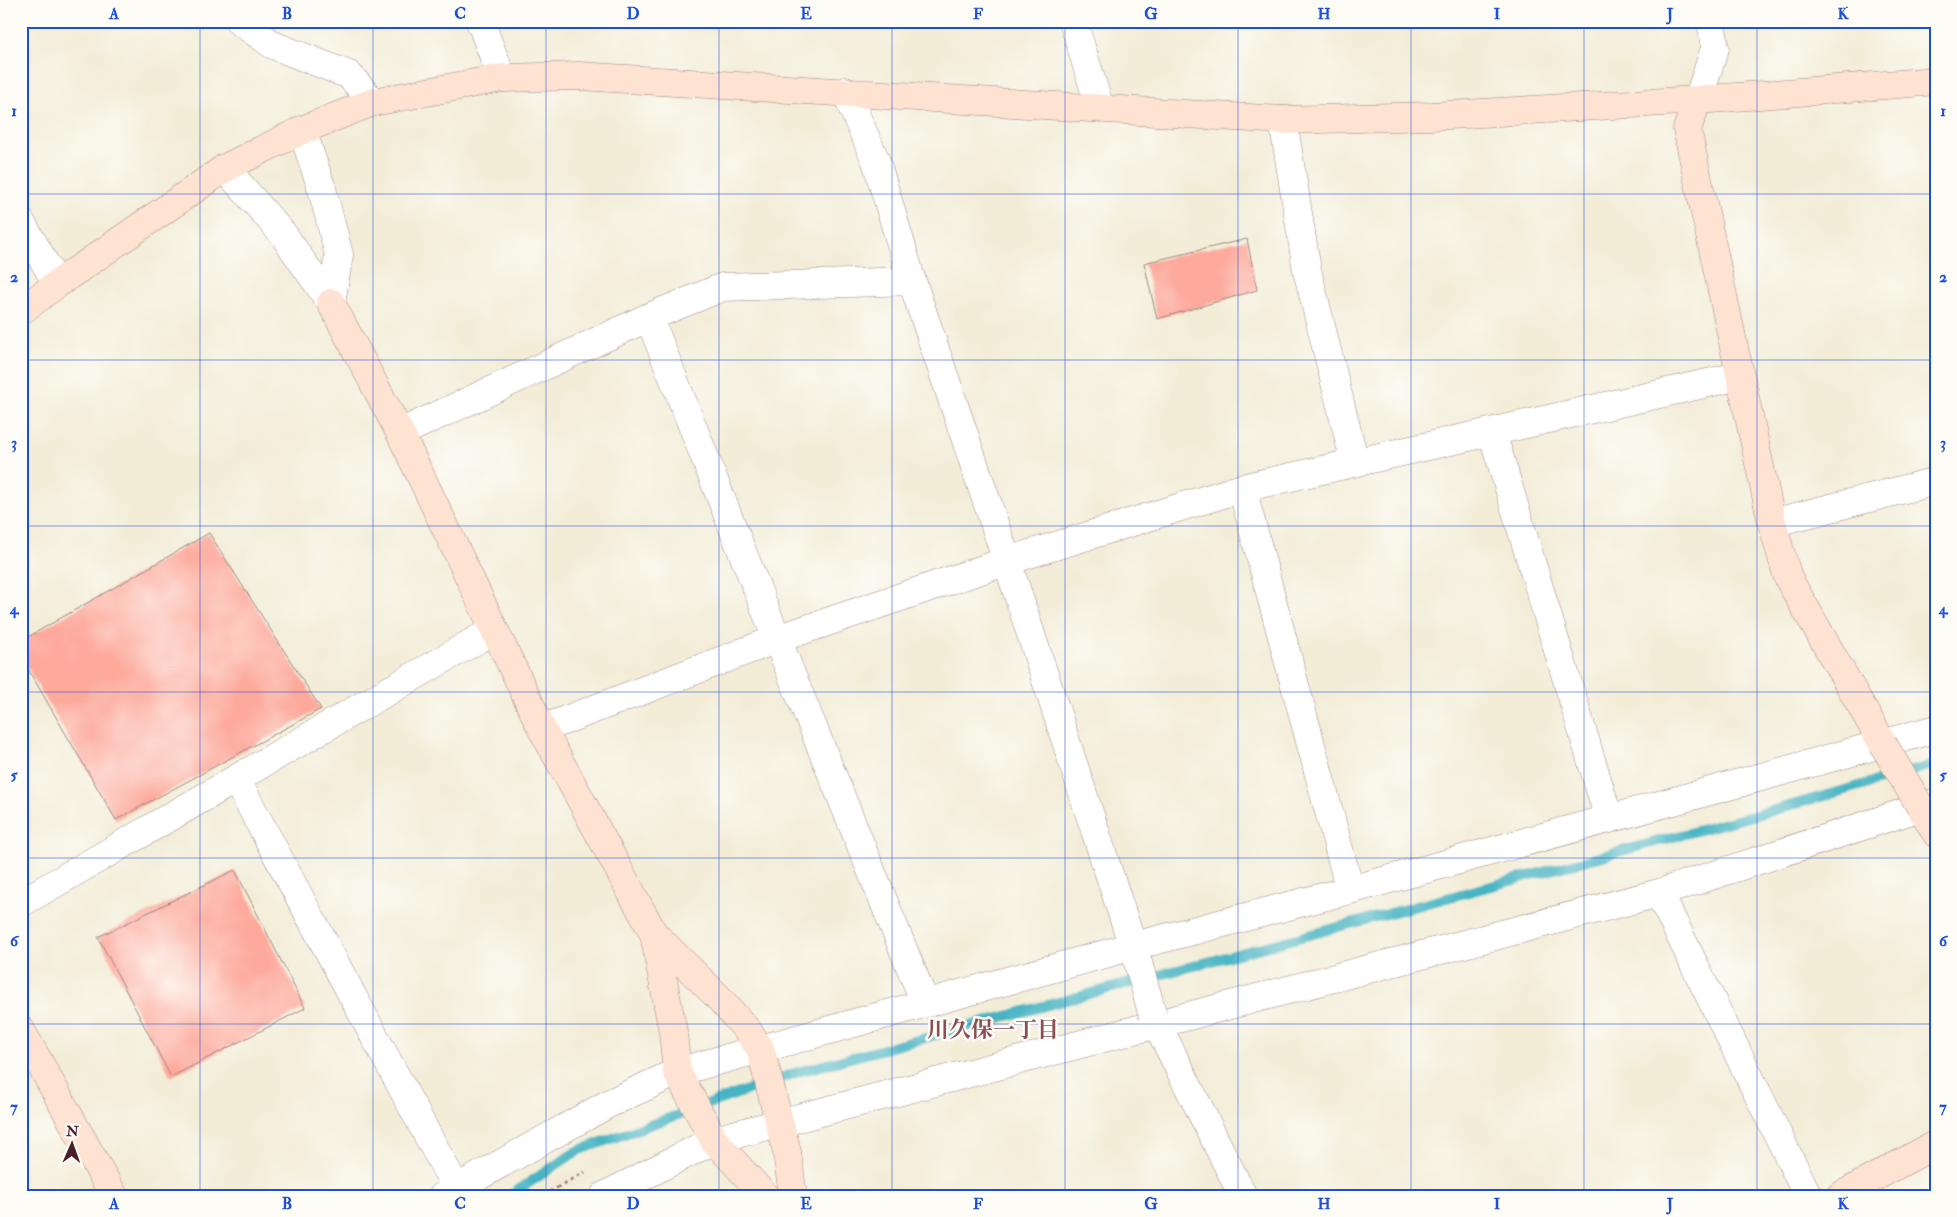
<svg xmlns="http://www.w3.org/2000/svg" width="1957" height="1217" font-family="'IM FELL Double Pica','Noto Serif JP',serif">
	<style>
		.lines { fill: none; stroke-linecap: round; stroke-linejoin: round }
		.stream { stroke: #47b4c3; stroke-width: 10 }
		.building { fill: #fda99b }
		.street-casing { stroke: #9e8682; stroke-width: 29 }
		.secondary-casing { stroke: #9e8682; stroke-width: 29 }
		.path { stroke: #9e8682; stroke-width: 3; stroke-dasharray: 4 4; stroke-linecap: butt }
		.street { stroke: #fff; stroke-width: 28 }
		.secondary { stroke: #fee3d2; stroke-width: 28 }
		.street-bridge-casing { stroke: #9e8682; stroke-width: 29; stroke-linecap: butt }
		.secondary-bridge-casing { stroke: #9e8682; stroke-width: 29; stroke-linecap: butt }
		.street-bridge { stroke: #fff; stroke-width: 28 }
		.secondary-bridge { stroke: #fee3d2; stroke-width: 28 }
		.grid { fill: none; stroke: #1d4ed8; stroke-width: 1; stroke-opacity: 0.55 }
		.labels { text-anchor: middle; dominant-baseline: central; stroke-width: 5; stroke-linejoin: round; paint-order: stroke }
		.neighbourhood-label { font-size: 22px; font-weight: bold; fill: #894f52; stroke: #fdfcf7 }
		.neatline { fill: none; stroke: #1d4ed8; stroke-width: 2 }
		.grid-label { font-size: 16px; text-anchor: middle; font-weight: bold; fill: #1d4ed8 }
	</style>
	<rect width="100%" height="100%" fill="#fdfcf7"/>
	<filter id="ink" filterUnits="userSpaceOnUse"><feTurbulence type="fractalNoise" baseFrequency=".02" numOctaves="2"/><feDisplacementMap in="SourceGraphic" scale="10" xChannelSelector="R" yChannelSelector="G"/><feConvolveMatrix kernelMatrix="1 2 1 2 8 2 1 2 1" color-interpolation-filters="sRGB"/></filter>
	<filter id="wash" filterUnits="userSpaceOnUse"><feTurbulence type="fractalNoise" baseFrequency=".0096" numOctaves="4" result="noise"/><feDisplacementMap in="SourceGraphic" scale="20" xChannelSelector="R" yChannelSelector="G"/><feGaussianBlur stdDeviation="1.12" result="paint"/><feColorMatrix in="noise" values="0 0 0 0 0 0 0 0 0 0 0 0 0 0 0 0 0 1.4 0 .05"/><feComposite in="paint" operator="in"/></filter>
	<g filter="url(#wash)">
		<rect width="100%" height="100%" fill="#f3edd8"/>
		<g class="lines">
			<path class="stream" d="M509,1196L577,1151L798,1072L1778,809L1936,764"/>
		</g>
		<g id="blocks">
			<path class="building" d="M1247,239L1257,290L1157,319L1144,263Z
				M209,533L321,709L116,820L21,657V641Z
				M235,870L305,1008L171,1077L98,937Z"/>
		</g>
	</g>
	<g filter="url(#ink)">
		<use href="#blocks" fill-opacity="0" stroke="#9e8682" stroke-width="1"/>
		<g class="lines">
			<g class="street-casing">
				<path id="street" d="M239,21L273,45L349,75L373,102
					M480,21L502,78
					M1073,21L1100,108
					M845,91L876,161L912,281L1007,561L1137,959
					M1698,100L1715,48L1711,21
					M1283,120L1307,270L1355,463
					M302,130L322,189L339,255L331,303
					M225,168L283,234L331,303
					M21,222L57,284
					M649,317L777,639L925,1003
					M1492,432L1609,819
					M400,433L649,317L723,287L912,281
					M1242,488L1350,890
					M1772,523L1936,481
					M542,729L777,639L1007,561L1242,488L1739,376
					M236,779L456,1188
					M1659,893L1808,1196
					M21,903L494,630
					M1153,1016L1243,1196
					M443,1196L608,1104L677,1072L1134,946L1350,890L1936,729
					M604,1196L714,1140L1659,893L1936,802"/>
			</g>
			<g class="secondary-casing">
				<path id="secondary" d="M1698,100L1687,129L1772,523L1788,578L1883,744
					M331,303L400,433L542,729L654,934L718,997L747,1030L760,1048L787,1152L793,1196
					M21,311L57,284L225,168L302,130L373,102L502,78L579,76L1283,120L1432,116L1698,100L1936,81
					M1920,806L1936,833
					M654,934L673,1032L677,1072L714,1140L765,1196
					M21,1030L114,1196
					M1840,1196L1936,1144"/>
			</g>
			<path class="path" d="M542,1196L585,1172"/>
			<use href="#street" class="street"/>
			<use href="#secondary" class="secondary"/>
			<g class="street-bridge-casing">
				<path id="street-bridge" d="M1137,959L1153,1016"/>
			</g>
			<g class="secondary-bridge-casing">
				<path id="secondary-bridge" d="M1883,744L1920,806"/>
			</g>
			<use href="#street-bridge" class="street-bridge"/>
			<use href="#secondary-bridge" class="secondary-bridge"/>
		</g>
	</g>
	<path class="grid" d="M200,21V1196M373,21V1196M546,21V1196M719,21V1196M892,21V1196M1065,21V1196M1238,21V1196M1411,21V1196M1584,21V1196M1757,21V1196M21,194H1936M21,360H1936M21,526H1936M21,692H1936M21,858H1936M21,1024H1936"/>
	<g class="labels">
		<g class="neighbourhood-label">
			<text x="993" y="1030">川久保一丁目</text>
		</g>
	</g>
	<rect width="1957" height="1217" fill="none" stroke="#fdfcf7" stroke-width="55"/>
	<g transform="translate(72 1144) rotate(2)" stroke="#fdfcf7" stroke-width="4" paint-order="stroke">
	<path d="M0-4L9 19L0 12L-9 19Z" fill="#4a1f2b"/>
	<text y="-8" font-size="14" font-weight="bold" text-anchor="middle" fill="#4a1f2b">N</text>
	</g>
	<rect x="28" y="28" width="1902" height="1162" class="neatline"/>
	<g class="grid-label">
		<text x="114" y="19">A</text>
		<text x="287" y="19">B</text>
		<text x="460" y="19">C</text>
		<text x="633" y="19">D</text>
		<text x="806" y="19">E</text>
		<text x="978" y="19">F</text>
		<text x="1151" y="19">G</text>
		<text x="1324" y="19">H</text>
		<text x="1497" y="19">I</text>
		<text x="1670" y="19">J</text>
		<text x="1843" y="19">K</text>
		<text x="14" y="116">1</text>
		<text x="1943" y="116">1</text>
		<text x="14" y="282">2</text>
		<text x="1943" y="282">2</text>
		<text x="14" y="448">3</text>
		<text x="1943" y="448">3</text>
		<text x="14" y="614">4</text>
		<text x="1943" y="614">4</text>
		<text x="14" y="780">5</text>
		<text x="1943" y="780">5</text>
		<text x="14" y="946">6</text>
		<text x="1943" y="946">6</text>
		<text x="14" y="1112">7</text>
		<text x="1943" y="1112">7</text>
		<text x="114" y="1209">A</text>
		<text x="287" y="1209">B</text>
		<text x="460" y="1209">C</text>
		<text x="633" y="1209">D</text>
		<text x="806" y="1209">E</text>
		<text x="978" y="1209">F</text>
		<text x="1151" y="1209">G</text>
		<text x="1324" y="1209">H</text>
		<text x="1497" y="1209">I</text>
		<text x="1670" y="1209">J</text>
		<text x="1843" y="1209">K</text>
	</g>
</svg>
